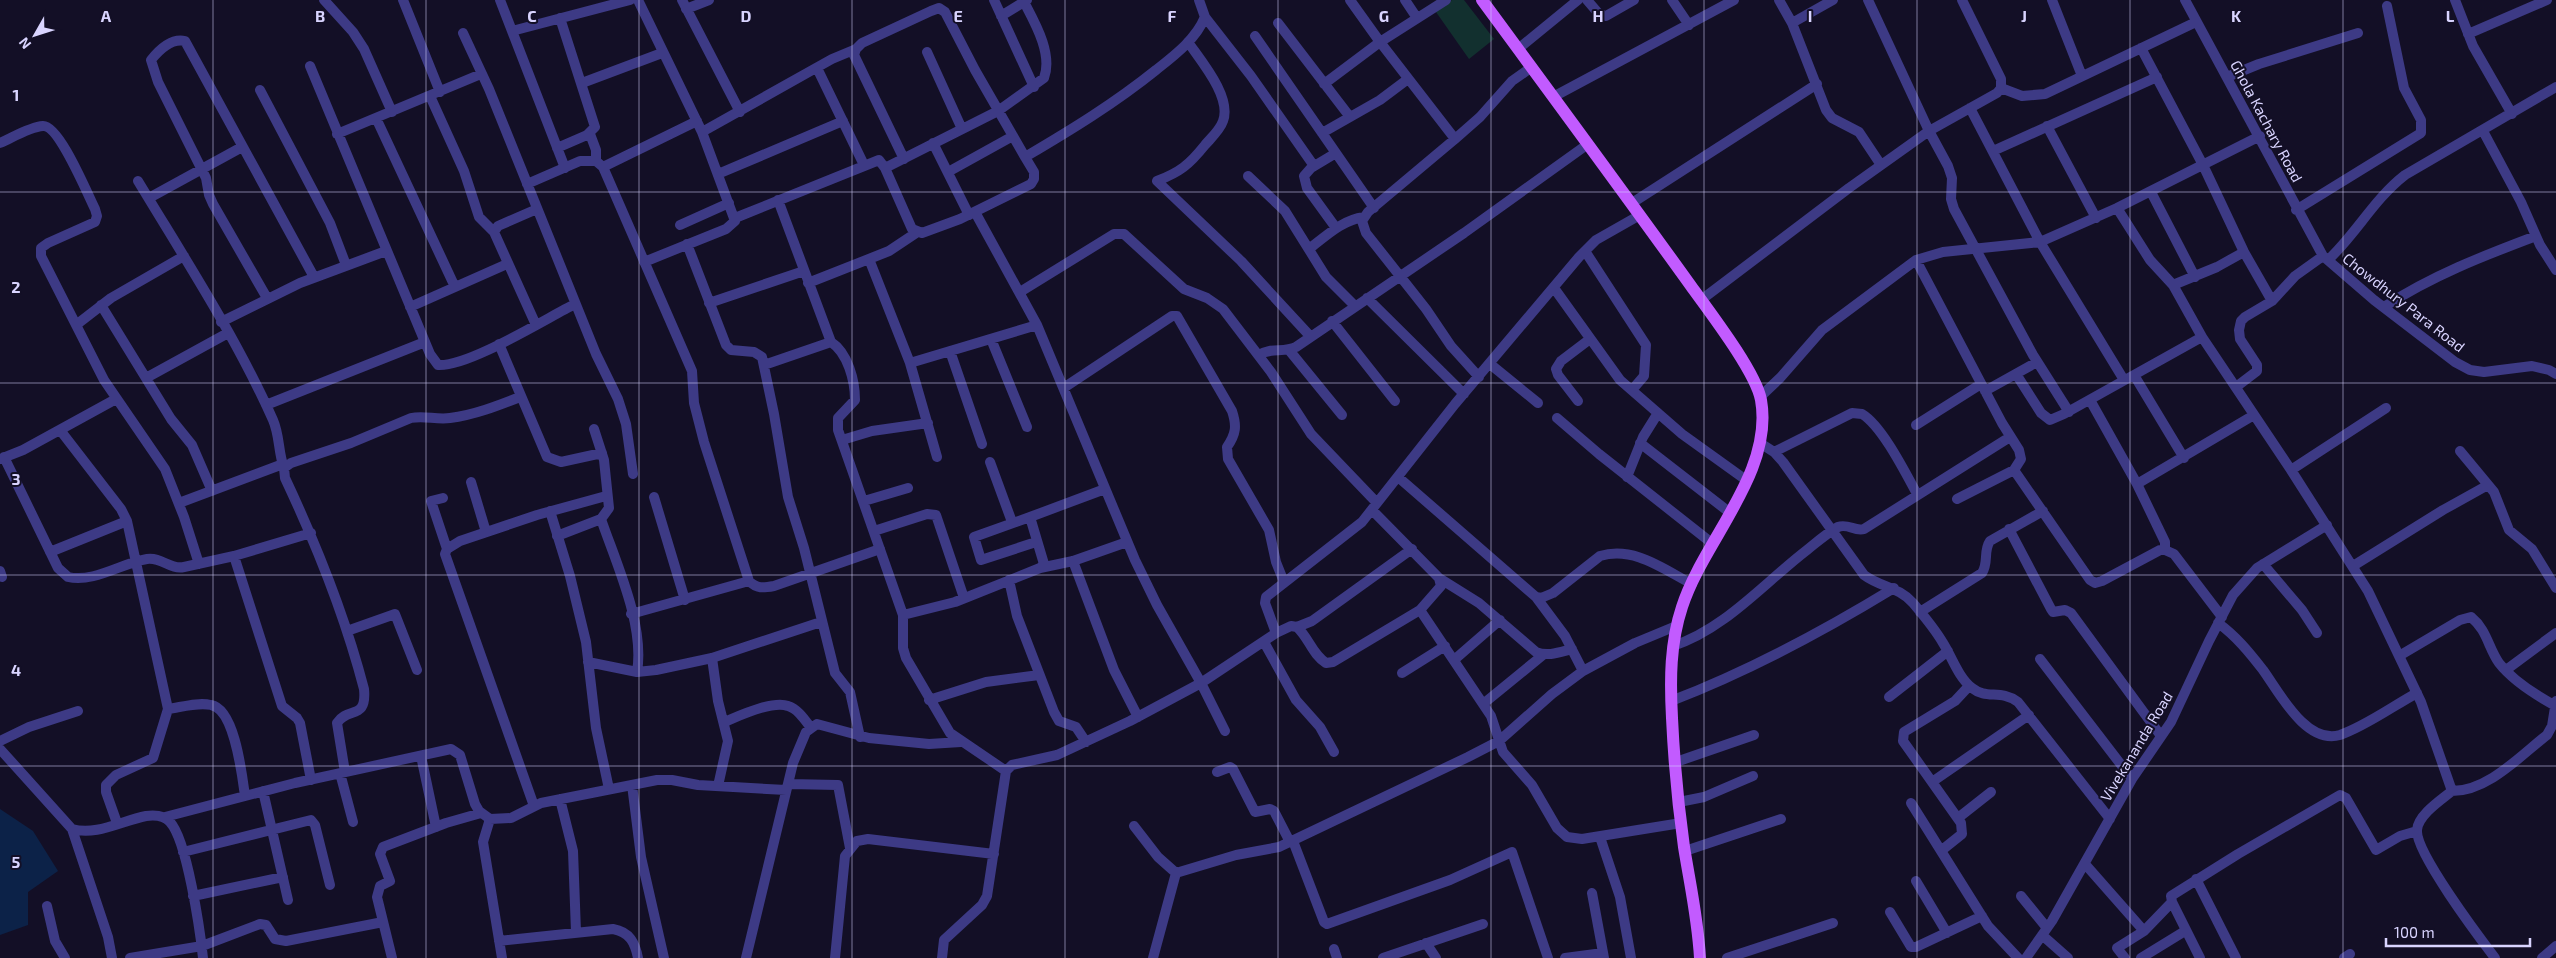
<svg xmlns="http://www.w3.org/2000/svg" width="2556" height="958" font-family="'Exo 2',sans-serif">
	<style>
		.green { fill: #12302f }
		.water { fill: #0c2248 }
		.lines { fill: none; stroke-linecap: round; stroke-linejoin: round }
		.minor { stroke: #3d3a85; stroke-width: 10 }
		.major { stroke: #c25bff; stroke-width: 12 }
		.grid { fill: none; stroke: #d9d4ff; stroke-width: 1; stroke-opacity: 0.55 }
		.labels { text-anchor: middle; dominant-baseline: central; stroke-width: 4; stroke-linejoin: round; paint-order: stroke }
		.street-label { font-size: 15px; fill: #d9d4ff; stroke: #130f26 }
		.grid-label { font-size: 16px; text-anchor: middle; font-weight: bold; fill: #d9d4ff; stroke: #130f26; stroke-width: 4; stroke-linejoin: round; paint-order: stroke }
	</style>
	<rect width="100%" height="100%" fill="#130f26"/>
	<path class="green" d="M1452,0H1464L1494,39L1469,59L1436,12Z"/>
	<path class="water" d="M0,809L33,831L58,871L28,892V925L0,935Z"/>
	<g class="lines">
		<path class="minor" d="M324,0L353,32L364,49L392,112
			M403,0L440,92
			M500,0L565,168
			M638,0L702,132L735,221L726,229L644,262
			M682,0L740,112
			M994,0L1034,87
			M1405,0L1417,18
			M1446,0L1380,42L1455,139
			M1587,0L1599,14L1606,16L1634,0
			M1672,0L1689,25
			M1779,0L1792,23L1826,110L1832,118L1859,132L1881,165
			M1868,0L1929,131L1948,166L1952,178L1951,199L1954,209L2033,355L2069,412
			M2052,0L2082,76
			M2185,0L2323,256L2374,300L2455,362L2470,370L2484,372L2532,366L2549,370L2556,374
			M2455,0L2473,46L2512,114
			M686,9L709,0
			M1001,16L1027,0
			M1205,17L1251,76L1314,166
			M1278,23L1350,117
			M1792,23L1833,0
			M512,31L630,0
			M463,33L489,89L596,354L618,399L626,424L633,474
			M2468,34L2547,0
			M1255,36L1374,208
			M1188,42C1201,61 1232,97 1223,121C1220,130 1211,138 1205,145C1189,165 1180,172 1157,181L1241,261L1310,336
			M2141,48L2203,165L2244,252L2272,301
			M1518,49L1578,0
			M927,52L962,129
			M310,66L430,354L438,365C468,367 545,319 575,304
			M817,68L864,165
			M2227,77L2259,64L2358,33
			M582,83L662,53
			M1324,84L1380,42L1350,0
			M2001,88L2022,96L2045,94L2196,22
			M260,90L330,223L346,265
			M430,96L464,171L479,217L494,232
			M1553,97L1734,0
			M1970,108L2040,242L2124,380
			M376,118L455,287
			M2047,126L2096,218
			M2483,131L2521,202L2540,245L2556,270
			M702,132L832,59L856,49
			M1322,133L1380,100L1408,79
			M337,134L481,74
			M590,134L596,150V161
			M0,143C12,138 29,127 43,126C59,125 87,193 95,209L97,216L95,222L48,243L41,248V256L104,380L165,469L184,517L199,564
			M933,143L969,215
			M557,148L587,135L595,127L560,18
			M1993,151L2157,77
			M904,159L854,55L856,49L862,43L931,11L939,8L945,12L975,70L1025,157C1071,130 1115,103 1156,70C1175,55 1196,39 1205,17L1199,0
			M603,167L697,121
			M885,168L998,111L1044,78C1053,54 1035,23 1024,2
			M948,172L1013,136
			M718,174L843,121
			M1248,176L1285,211L1326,277L1355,306
			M138,181C185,259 236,337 273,420C280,436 278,452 284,468
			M527,184L580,161H596L603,167L692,371L694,403L704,442L749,581C757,589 763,588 774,586L880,549
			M2151,192L2195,277
			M149,198L242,147
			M778,200L831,342
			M1632,203L1817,84
			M2117,208L2150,260L2173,285L2202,337L2291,470L2368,591L2421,702L2452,791C2488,791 2520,756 2547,735L2552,726L2556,701
			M2296,210L2421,133V120L2404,88L2387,6
			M975,212L1037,325L1135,560L1157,605L1201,683L1225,731
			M735,218L879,160L885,168L912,229L922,233L960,219L1031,184L1034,179V172L1025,157
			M680,225L729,203
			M1336,228L1307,188L1304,176L1311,168L1336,153
			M687,244L726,345L731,350L754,352L762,357L774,414L788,497L804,548L835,673L850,692L860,737
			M1309,249C1326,236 1342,220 1364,217
			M1585,251L1646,345L1644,376L1632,390
			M869,259L910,363L937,457
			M1916,260L2002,423L2019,450L2021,459L2014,470L1957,499
			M2328,260C2356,234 2374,199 2405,175L2556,87
			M808,283L889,251L916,233
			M2173,285L2217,267L2244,252
			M1554,288L1620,380L1682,434L1746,480
			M1020,292L1114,234H1124L1184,289L1207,298L1223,309L1271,372L1311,434L1377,503
			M267,298L213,204L209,195L206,178L158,82L151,60C159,50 172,38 185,41L314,277
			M1367,298L1464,394
			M1701,300L1849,188L1929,131L1997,93L2001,88V79L1962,0
			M709,303L804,271
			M101,305L171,419L192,445L212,491
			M410,307L507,264
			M2384,307C2431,276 2483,256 2536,236
			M1332,321L1395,401
			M221,322L300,283L386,251
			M76,325L111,298L184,256
			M536,325L494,232L498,226L537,209
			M991,339L1027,427
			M499,344L547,457L561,462L602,453
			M1289,350L1342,415
			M950,351L982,444
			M1259,355C1271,347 1283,353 1296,347L1464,233L1588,144
			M910,363L1037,325
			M1490,364L1538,403
			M764,365L831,342C848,353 855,381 855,400L838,418V430L903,615V648L906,658L950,733L1006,771
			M2016,374L2041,413L2050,420L2064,414L2202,337
			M2134,375L2184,458
			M1479,377L1451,346L1426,309L1366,233L1362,221L1368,212L1455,139L1480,117L1512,81L1532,67
			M146,378L228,333
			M1065,387L1172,316H1177L1232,411C1237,426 1236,434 1227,447L1228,459L1269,530L1276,562L1284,582
			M2236,387L2257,371V365L2240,339L2239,330L2241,321L2245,317L2272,301L2295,276L2323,256
			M1985,391L2037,362
			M1761,396L1780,378L1822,330L1916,260L1943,252L2040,242L2117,208L2260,136
			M2090,400L2137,484L2165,542V550
			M1578,401L1558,375L1556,369L1561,361L1590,339
			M266,405L425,342
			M1557,418L1599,454L1713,544
			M1916,425L1981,384
			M60,430L121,509L127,521L168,709
			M842,440L872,431L928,423
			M1640,443L1729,512
			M1760,443L1774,452L1783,462L1864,575C1880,587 1899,587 1913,603C1924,616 1935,629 1943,643C1952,657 1958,677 1972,688C1987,700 2000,689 2018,702L2110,819
			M2460,451L2494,492L2509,530L2532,549L2556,588
			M1774,452L1852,413L1862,414C1882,426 1905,472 1917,494
			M4,457L58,568L68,577C94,583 122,563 147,559C162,557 170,570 184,567L234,556L311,533
			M0,459L23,450L116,399
			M990,462L1012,522
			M2014,470L2090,580L2095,583L2102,581L2160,550H2165L2174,554L2222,617
			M2291,470L2386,408
			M1398,477L1536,597L1541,598L1553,593L1600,556C1634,546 1663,569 1692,584
			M1627,477L1643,437L1658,413
			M471,482L486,532
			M2137,484L2254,415
			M654,497L685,600
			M443,498L431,501L447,549
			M864,501L908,488
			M179,503L283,464
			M1372,510L1439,578L1441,586L1420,610
			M550,511L570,576L586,642L596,728L609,789
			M1030,517L974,537L981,560L1036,542
			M601,519C616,563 645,625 637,672
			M2009,529L2051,609L2053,612L2065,610L2071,613L2161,736
			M874,531L927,514L936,515L964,598
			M557,536L601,519L609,508L604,460L594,429
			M50,552L127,521
			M234,556L282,706L297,718L300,723L311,780
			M1073,561L1114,670L1138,717
			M2263,564L2302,610L2317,633
			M2353,566L2443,510L2488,485
			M1040,568L1073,561L1127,542
			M0,571L2,577
			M1439,578L1479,603L1536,652C1548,657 1560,652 1572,649
			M1009,580L1017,616L1054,712L1059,721L1076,727L1086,742
			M1536,597L1565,636L1583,671
			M1920,612L1982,573C1989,562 1983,551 1990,541L2043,511
			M631,614L749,581
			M903,615L955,602L1040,568L1044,564L1030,517L1105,489
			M2218,623C2236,636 2249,652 2263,670C2279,692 2306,745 2340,735C2366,726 2393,706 2417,693
			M1297,627L1312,621L1412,549
			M347,631L395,614L417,670
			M1276,633L1291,626L1297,627C1309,638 1312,654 1326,663L1333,662L1420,610L1491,716L1503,752L1532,785L1557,828L1567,837L1582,839L1681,823
			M1264,642L1296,700L1320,727L1334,752
			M1673,646C1725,629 1764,583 1807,550C1817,542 1827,533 1838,527C1848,523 1855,532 1864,529L2010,437
			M2399,656L2460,620L2471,617C2487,630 2488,647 2499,663C2513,681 2534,694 2554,705
			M712,658L718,701L728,741L718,786
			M2040,659L2132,779
			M1454,660L1500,620
			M588,662L637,672L656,670L712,658L821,622
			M2506,670L2556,633
			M1402,673L1445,646
			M1889,697L1948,651
			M929,700L986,682L1039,675
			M1671,701C1749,671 1822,632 1894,588
			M1483,704L1543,655
			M724,722C739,716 773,700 788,706C798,709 805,720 811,728
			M0,741L29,727L78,711
			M0,749L72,829C96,836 121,821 146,816C154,815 164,815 170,822C187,840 200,930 203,958
			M421,756L436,827
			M1676,762L1754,735
			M345,772L337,723C348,706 367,721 364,689C345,616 317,546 285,478L284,468L291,463L351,443L411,418C424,415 436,420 450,418C474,415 497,406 520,397
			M1217,772L1230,767L1233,769L1255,812L1270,809L1274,811L1290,842
			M340,773L353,822
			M1932,782L2029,715
			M632,785L641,857L664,958
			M263,791L288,900
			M2452,791C2441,800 2418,815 2417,830C2415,852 2479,937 2495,958
			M560,799L573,851L576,932
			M1679,802L1704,797L1753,776
			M1911,803L1988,926L2018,958
			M534,806L445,554L447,549L460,541L537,515L606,496
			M165,817L295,783L451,749L460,755L475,804L479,811L490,819L511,818L541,803L657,780H672L698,785L786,790L789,784L838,785L850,848
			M1958,818L1991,792
			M490,819L483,842L502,958
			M117,823L106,792V785L116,775L153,758L168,709C182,707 198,702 211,705C235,709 242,775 245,796
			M1134,826L1158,857L1176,873L1153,958
			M72,829L108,937L112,958
			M1600,837L1620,897L1631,958
			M1293,841L1324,922L1327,924L1450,880L1512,852L1548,958
			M1942,850L1962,834L1961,823L1903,741L1904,732L1955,701L1969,686
			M1685,851L1781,819
			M183,852L311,820L315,825L330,885
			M2085,864L2144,931
			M1176,873L1236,855L1279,847L1468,757L1499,741L1552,694L1583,671L1635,643L1676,626
			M2196,879L2236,958
			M1916,881L1947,933
			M1592,893L1604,958
			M193,896L283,877
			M2021,896L2047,928
			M47,906L55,941L65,958
			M1890,912L1911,947H1916L1982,916
			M2042,935L2068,958
			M499,941L613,929C630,932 635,943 638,958
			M1426,943L1436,958
			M1334,949L1337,958
			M130,958L202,946L260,924L266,925L275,939L286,941L383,922
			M392,958L377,897L380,886L390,881L380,854L383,847L446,823L481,813
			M746,958L793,763L806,732L817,724L869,738L929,744L961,742
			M835,958L845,856L857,841L868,839L994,854
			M942,958L944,940L982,905L987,896L1006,771L1012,765L1057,755L1130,721L1201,683L1276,633L1265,603L1266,597L1362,522L1455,404L1579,257L1596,240L1640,215
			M1383,958L1483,924
			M1565,958L1603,953
			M1727,958L1833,923
			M2026,958L2052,921L2132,779L2171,722L2209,641L2233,595L2257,568L2327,525
			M2125,958L2117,948L2144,931L2172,902
			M2141,958L2185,931
			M2200,958L2172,902L2171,896L2238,854L2340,795L2346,798L2376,850L2400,836L2417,831
			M2344,958L2350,954
			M2542,958L2556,946"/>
		<path class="major" d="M1482,0C1552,95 1622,190 1691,286C1709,311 1756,372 1761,400C1774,473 1703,541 1682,607C1670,643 1670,680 1672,718C1674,761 1678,804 1684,847C1690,884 1698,920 1700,958"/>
	</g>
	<path class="grid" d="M213,0V958M426,0V958M639,0V958M852,0V958M1065,0V958M1278,0V958M1491,0V958M1704,0V958M1917,0V958M2130,0V958M2343,0V958M0,192H2556M0,383H2556M0,575H2556M0,766H2556"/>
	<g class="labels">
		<g class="street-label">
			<text transform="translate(2267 121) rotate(62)">Ghola Kachary Road</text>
			<text transform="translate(2404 302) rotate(38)">Chowdhury Para Road</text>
			<text transform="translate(2136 746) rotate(-59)">Vivekananda Road</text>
		</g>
	</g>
	<g class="grid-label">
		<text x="106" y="22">A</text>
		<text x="320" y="22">B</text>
		<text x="532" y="22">C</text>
		<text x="746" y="22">D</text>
		<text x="958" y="22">E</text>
		<text x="1172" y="22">F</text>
		<text x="1384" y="22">G</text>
		<text x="1598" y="22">H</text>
		<text x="1810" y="22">I</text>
		<text x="2024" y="22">J</text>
		<text x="2236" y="22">K</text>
		<text x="2450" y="22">L</text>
		<text x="16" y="101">1</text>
		<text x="16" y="293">2</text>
		<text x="16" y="485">3</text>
		<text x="16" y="676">4</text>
		<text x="16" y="868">5</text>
	</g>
	<g transform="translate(35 35) rotate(231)" stroke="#130f26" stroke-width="4" paint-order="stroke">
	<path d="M0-4L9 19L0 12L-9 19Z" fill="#d9d4ff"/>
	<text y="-8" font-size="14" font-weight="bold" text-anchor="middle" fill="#d9d4ff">N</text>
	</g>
	<path d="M2386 938v8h144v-8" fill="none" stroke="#d9d4ff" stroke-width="2.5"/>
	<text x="2394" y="938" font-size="15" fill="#d9d4ff" stroke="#130f26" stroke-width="4" paint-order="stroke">100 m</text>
</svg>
